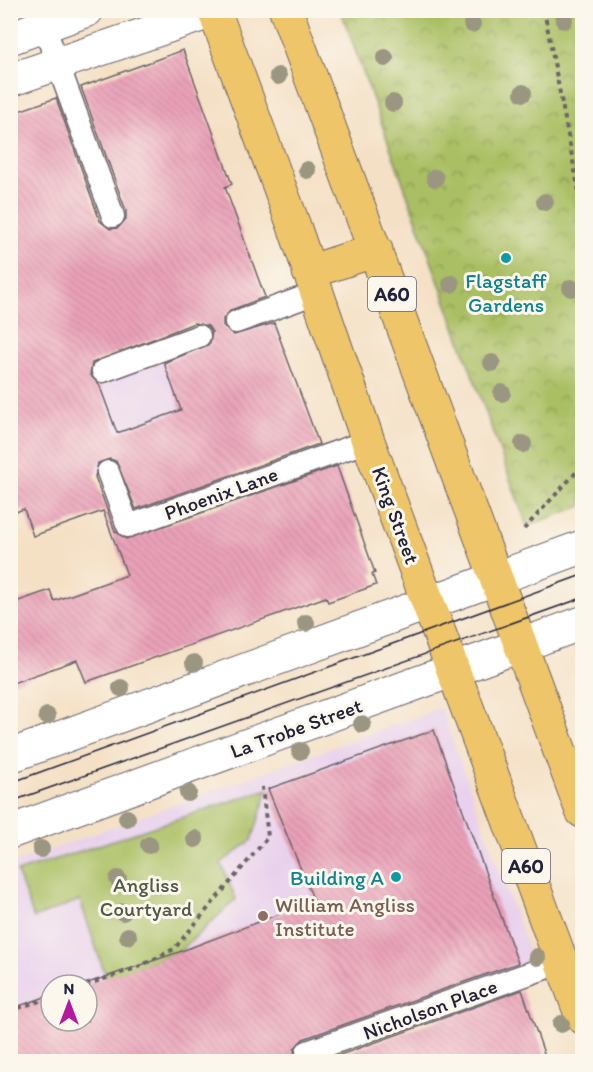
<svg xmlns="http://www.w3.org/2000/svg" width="593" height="1072" font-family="Itim,sans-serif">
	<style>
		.built { fill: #e9d1ed; fill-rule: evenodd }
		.park { fill: url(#park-crowns); stroke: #66704f; stroke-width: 1.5 }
		.garden { fill: #aabf63; stroke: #66704f; stroke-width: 1.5 }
		.building { fill: url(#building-back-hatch); fill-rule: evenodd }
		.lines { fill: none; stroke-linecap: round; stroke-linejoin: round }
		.service-casing { stroke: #6c646b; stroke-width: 25 }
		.minor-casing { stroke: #6c646b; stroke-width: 35 }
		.tertiary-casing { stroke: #6c646b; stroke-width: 35 }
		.trunk-casing { stroke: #6c646b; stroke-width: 35 }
		.path { stroke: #6c646b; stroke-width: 4; stroke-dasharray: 4.5 4.5; stroke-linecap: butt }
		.service { stroke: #fff; stroke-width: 22 }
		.minor { stroke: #fff; stroke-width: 33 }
		.tertiary { stroke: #fff; stroke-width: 33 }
		.trunk { stroke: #eec569; stroke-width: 33 }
		.tram { stroke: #22223b; stroke-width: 1.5 }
		.tree { fill: #9b9681 }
		.culture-dot { fill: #0f9aa8; stroke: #fbf7ec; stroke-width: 2 }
		.education-dot { fill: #8d6e63; stroke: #fbf7ec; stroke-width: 2 }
		.labels { text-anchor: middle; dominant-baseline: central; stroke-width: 6; stroke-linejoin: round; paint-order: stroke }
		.shield { fill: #fbf7ec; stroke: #636270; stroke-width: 1.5 }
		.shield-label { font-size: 20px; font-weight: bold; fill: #22223b }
		.culture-label { font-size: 21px; fill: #0d838f; stroke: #fbf7ec }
		.street-label { font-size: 21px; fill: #22223b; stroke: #fbf7ec }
		.park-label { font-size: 21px; fill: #525949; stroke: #fbf7ec }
		.education-label { font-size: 21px; fill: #785e54; stroke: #fbf7ec; text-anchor: start }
	</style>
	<defs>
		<pattern id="park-crowns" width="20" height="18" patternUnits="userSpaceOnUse" patternTransform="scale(1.5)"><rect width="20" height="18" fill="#aabf63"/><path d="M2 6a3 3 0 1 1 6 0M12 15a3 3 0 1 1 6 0" fill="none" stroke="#8a9b53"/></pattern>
		<pattern id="building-back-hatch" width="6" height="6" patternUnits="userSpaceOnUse" patternTransform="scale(1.5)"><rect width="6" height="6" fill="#eaa1b8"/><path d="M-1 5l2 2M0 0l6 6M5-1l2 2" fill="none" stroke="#c88a9f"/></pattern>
	</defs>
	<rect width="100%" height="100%" fill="#fbf7ec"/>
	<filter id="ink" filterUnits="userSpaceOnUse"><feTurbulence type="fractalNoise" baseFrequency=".0167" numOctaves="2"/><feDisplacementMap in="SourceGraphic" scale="12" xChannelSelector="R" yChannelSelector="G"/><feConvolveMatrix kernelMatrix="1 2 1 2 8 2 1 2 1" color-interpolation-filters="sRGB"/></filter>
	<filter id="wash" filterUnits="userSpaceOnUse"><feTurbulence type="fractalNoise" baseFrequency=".008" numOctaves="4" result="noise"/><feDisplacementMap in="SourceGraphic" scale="24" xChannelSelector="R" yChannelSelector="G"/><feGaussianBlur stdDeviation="1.35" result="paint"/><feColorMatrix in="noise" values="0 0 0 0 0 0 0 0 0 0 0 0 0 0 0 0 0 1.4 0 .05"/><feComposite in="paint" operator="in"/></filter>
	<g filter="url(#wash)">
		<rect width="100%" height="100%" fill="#f4e0c5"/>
		<path class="built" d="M273,320L302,398L90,475L61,397Z
			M441,708L535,968L276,1061L11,1062V864ZM51,985H87V1021H51Z"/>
		<path class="park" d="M341,11H582V506L527,526Z"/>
		<path class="garden" d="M268,789L252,840L221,863L236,899L179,952L106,978L80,900L34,918L17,872Z"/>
		<g id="blocks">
			<path class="building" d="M183,50L232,184L225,187L265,297L231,310L223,319V326L234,335L274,323L319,444L136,509L116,461L110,459L98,463L95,477L115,531L126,539L337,466L375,573L372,574L376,585L328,602L326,597L86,682L77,660L10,684V604L50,590L54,601L127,575L103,511L33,536L24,509L10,514V114L56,98L100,221L110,229L118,228L126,219V211L81,87ZM194,323L208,326L212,332L210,344L164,363L181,410L117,433L99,384L90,375L92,363Z
				M434,730L518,963L303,1039L294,1049L296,1062H10V1009L51,995V1021H87V985H82L179,952L314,901L268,789Z
				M522,990L547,1062H323V1061Z"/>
		</g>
	</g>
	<g filter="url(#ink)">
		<use href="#blocks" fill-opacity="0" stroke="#6c646b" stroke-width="1.5"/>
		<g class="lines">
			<g class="service-casing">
				<path id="service" d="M44,26L113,216
					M236,322L316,293
					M103,371L199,336
					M108,472L128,526L368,441
					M310,1062L307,1052L562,962"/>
			</g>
			<g class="minor-casing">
				<path id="minor" d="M10,38L87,10
					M10,80L216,10"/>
			</g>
			<g class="tertiary-casing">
				<path id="tertiary" d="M10,756L582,547
					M10,832L582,623"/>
			</g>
			<g class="trunk-casing">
				<path id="trunk" d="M214,10L294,226L368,441L582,1017
					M286,10L582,811
					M309,272L376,250"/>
			</g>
			<path class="path" d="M544,10L582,208
				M524,529L582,466
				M86,985L136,968L174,949L268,837L262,787
				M10,1011L51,997"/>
			<use href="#service" class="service"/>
			<use href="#minor" class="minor"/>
			<use href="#tertiary" class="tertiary"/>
			<use href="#trunk" class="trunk"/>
			<path class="tram" d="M10,783L582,575
				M10,802L582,598"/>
		</g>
		<g class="tree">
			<circle cx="564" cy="20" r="9"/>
			<circle cx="472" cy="24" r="9"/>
			<circle cx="385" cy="58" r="9"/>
			<circle cx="278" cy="76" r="9"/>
			<circle cx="523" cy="93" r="9"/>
			<circle cx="393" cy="103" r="9"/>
			<circle cx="307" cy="170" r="9"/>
			<circle cx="435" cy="178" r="9"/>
			<circle cx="545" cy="202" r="9"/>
			<circle cx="451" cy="284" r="9"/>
			<circle cx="571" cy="288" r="9"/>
			<circle cx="492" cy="363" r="9"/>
			<circle cx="502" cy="393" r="9"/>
			<circle cx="523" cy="444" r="9"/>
			<circle cx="306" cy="623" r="9"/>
			<circle cx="194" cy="663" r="9"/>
			<circle cx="121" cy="688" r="9"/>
			<circle cx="47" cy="716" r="9"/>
			<circle cx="362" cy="724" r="9"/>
			<circle cx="300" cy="751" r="9"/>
			<circle cx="188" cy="793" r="9"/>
			<circle cx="127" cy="818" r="9"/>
			<circle cx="195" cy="839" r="9"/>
			<circle cx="149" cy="845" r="9"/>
			<circle cx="41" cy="849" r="9"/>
			<circle cx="118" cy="879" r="9"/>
			<circle cx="123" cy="912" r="9"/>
			<circle cx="128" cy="936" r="9"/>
			<circle cx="537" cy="957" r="9"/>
			<circle cx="561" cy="1024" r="9"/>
		</g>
	</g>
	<g class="culture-dot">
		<circle cx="506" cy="258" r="6"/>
		<circle cx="396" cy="877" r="6"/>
	</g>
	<circle class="education-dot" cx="263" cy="916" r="6"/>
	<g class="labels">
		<g class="shield">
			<rect x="368" y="277" width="48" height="34" rx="4.5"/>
			<rect x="502" y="849" width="48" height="34" rx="4.5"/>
		</g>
		<g class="shield-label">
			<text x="392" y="294">A60</text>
			<text x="526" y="866">A60</text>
		</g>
		<g class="culture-label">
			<text x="506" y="280">Flagstaff<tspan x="506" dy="24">Gardens</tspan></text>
			<text x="384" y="877" text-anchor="end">Building A</text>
		</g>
		<g class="street-label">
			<text transform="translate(221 493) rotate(-20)">Phoenix Lane</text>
			<text transform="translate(396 515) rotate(70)">King Street</text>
			<text transform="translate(296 728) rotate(-20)">La Trobe Street</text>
			<text transform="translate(430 1009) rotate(-20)">Nicholson Place</text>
		</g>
		<g class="park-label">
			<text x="146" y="884">Angliss<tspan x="146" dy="24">Courtyard</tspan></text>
		</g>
		<g class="education-label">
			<text x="275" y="904">William Angliss<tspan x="275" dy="24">Institute</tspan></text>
		</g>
	</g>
	<rect width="593" height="1072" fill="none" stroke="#fbf7ec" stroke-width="36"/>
	<g transform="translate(69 1003)"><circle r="28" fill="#fbf7ec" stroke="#a4a2a5" stroke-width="1.5"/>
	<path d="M0-4.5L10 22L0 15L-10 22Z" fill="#b5179e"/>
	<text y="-9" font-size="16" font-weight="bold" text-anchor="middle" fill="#22223b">N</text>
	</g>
</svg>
